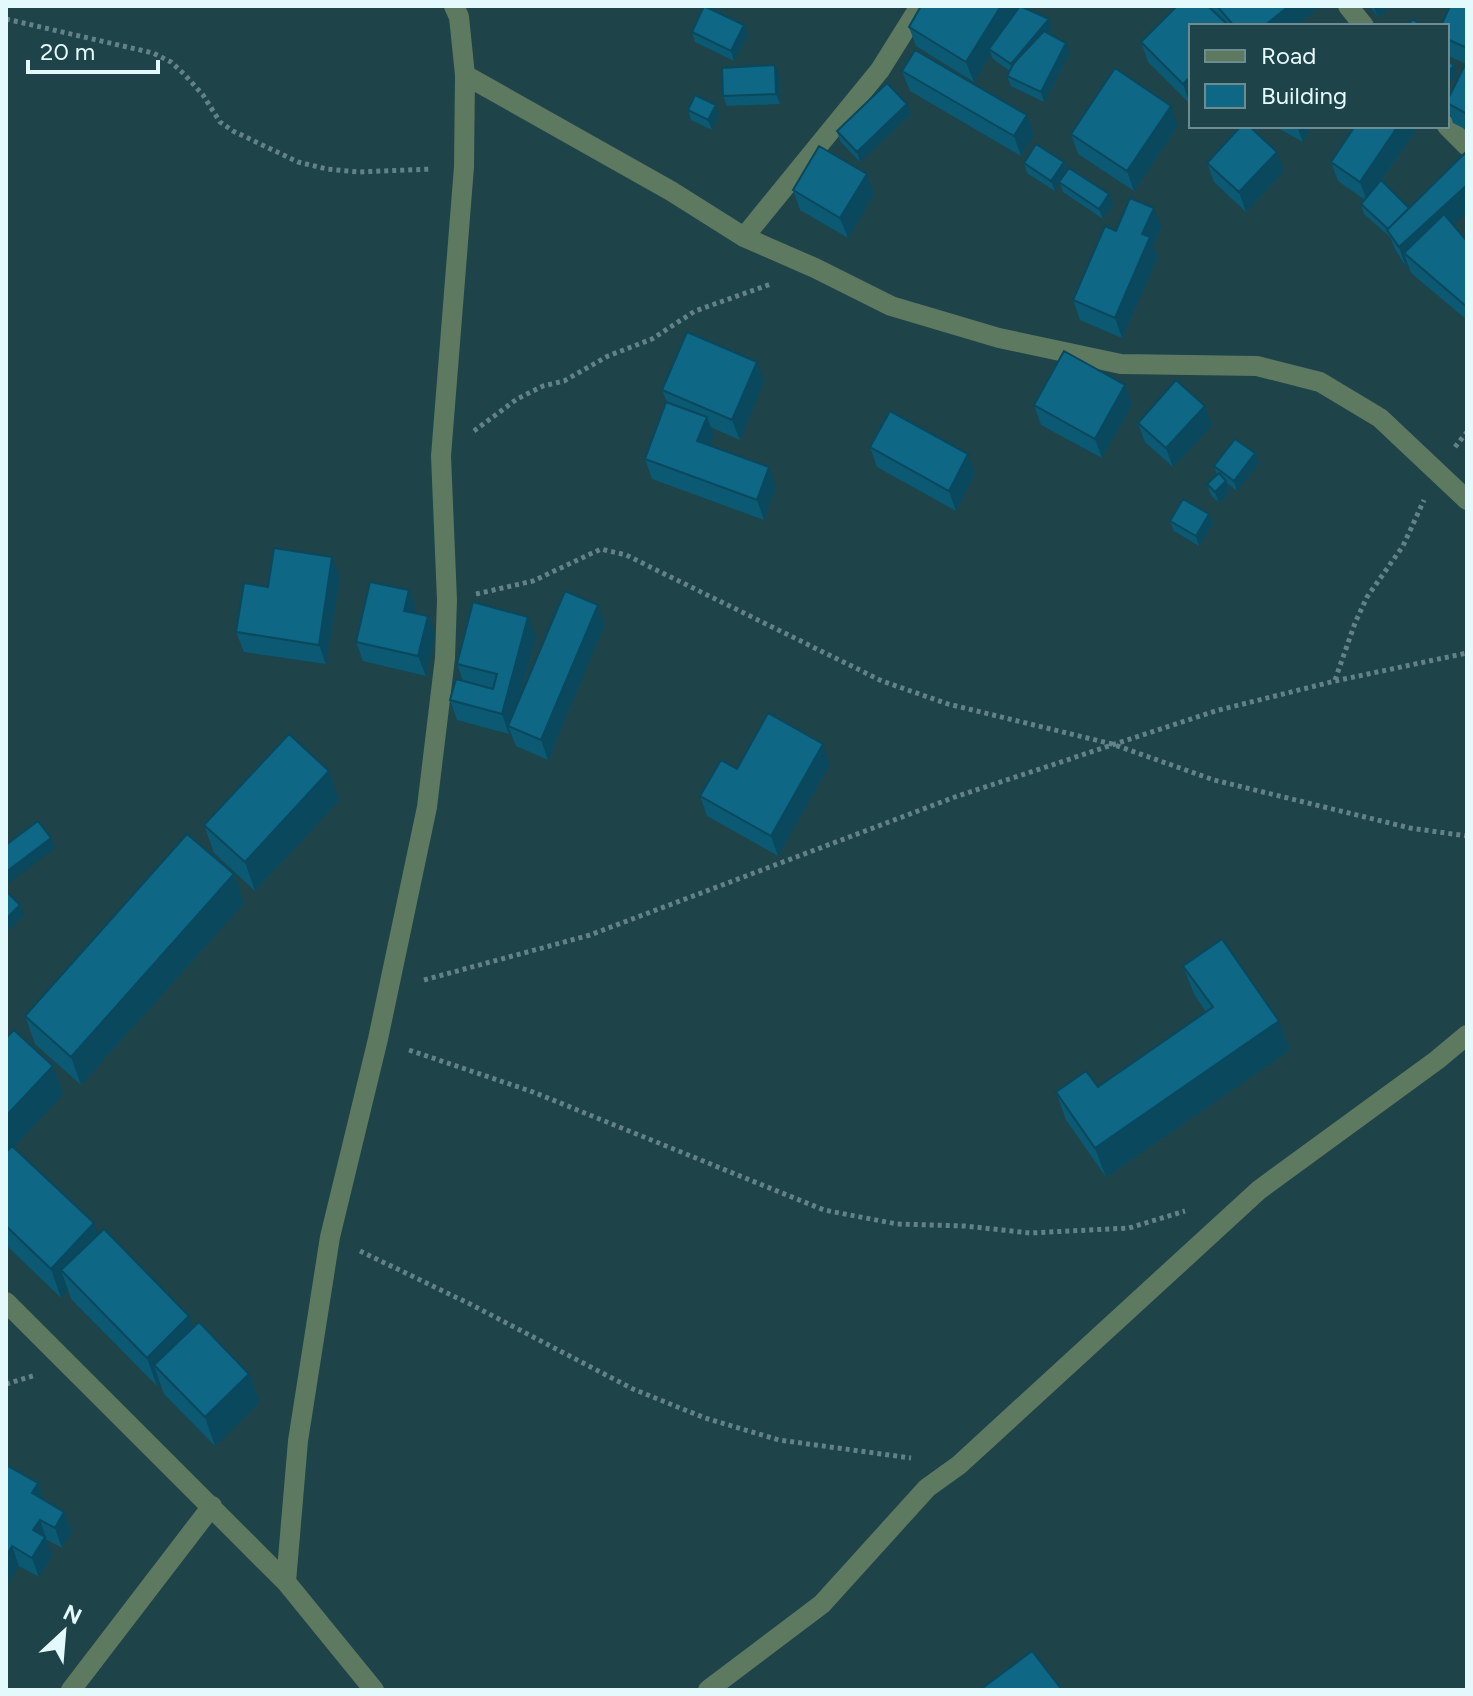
<svg xmlns="http://www.w3.org/2000/svg" width="1473" height="1696" font-family="Figtree,sans-serif">
	<style>
		.lines { fill: none; stroke-linecap: round; stroke-linejoin: round }
		.path { stroke: #628287; stroke-width: 5; stroke-dasharray: 4 4; stroke-linecap: butt }
		.street { stroke: #5d7960; stroke-width: 20 }
		.wall { fill: #0b5972 }
		.shaded-wall { fill: #09485d }
		.building { fill: #0d6785; stroke: #09485d; stroke-width: 2 }
	</style>
	<rect width="100%" height="100%" fill="#1e4349"/>
	<g class="lines">
		<path class="path" d="M6,19L153,53L171,62L184,74L203,95L220,122L233,131L298,162L327,169L358,172L432,169
			M474,431L517,399L543,386L564,381L608,356L652,339L695,311L771,284
			M1455,447L1467,432
			M476,594L533,581L601,549L626,555L882,681L948,704L1112,744L1214,780L1410,828L1467,836
			M1335,680L1355,623L1367,597L1403,546L1424,500
			M424,980L590,935L955,797L1215,711L1335,681L1467,653
			M409,1050L533,1092L824,1210L897,1224L965,1226L1030,1233L1129,1228L1185,1211
			M360,1251L470,1304L633,1389L705,1418L779,1440L911,1458
			M6,1384L36,1375"/>
		<path class="street" d="M1348,6L1364,26
			M465,75L671,191L744,237L815,268L891,306L999,338L1121,364L1257,366L1320,382L1380,418L1467,500
			M1447,126L1467,146
			M744,237L880,70L920,6
			M6,1302L286,1582L374,1690
			M286,1582L298,1441L330,1237L378,1039L427,807L445,658L447,600L441,456L464,167L465,75L459,17L454,6
			M71,1690L212,1506
			M708,1690L822,1604L927,1488L959,1465L1259,1190L1437,1060L1467,1035"/>
	</g>
	<path class="wall" d="M921,6H1018V8L1049,19L1052,29L1049,33L1070,53L1044,102L1011,86L1007,76L1010,71L993,59L991,54L974,82L916,46L909,27Z
		M1210,6H1320L1296,26H1191L1190,104L1148,62L1141,42L1211,9Z
		M1370,6H1386L1387,10L1378,17Z
		M1467,6V130L1453,123L1447,105V101L1466,64L1447,55V26Z
		M744,25L748,35L734,61L695,42L692,32Z
		M902,71L1027,115L1034,135L1021,156L910,91Z
		M779,75L780,104L727,106L723,96Z
		M688,110L719,115L712,130L691,120Z
		M911,114L860,162L840,141L837,131Z
		M1178,126L1134,191L1078,154L1071,134Z
		M1274,126H1312L1303,142Z
		M1355,126H1419L1382,180L1409,208L1453,224L1467,241V320L1411,273L1408,265L1406,267L1395,249L1390,237L1364,214L1361,204L1365,200L1338,181L1331,162Z
		M1064,162L1067,171L1113,204L1103,219L1063,192L1060,183L1055,191L1027,173L1024,163Z
		M1207,163L1284,171L1246,212L1214,182Z
		M867,174L874,194L848,238L800,210L793,190Z
		M1162,227L1153,245L1158,257L1122,338L1080,320L1073,300L1116,231Z
		M764,381L740,440L710,427L714,436L710,446L776,486L764,520L652,479L645,459L667,402L662,390Z
		M1125,385L1132,405L1102,458L1041,425L1034,405Z
		M1138,423L1212,425L1173,467L1145,442Z
		M870,447L975,474L956,511L877,467Z
		M1255,453L1259,463L1237,491L1227,483L1230,491L1219,503L1211,495L1207,484L1217,475L1214,466Z
		M1209,514L1213,524L1199,546L1174,531L1170,521Z
		M340,577L326,664L244,652L236,632L268,587Z
		M409,590L416,610L415,613L428,616L435,635L426,676L363,661L356,642Z
		M605,624L548,760L516,746L510,731L509,734L457,720L450,700L463,681L457,664L536,637L517,706Z
		M830,764L778,856L707,816L700,796L737,769Z
		M329,771L339,800L255,891L214,853L204,825Z
		M234,874L244,903L81,1085L35,1044L25,1016Z
		M1183,966L1279,1021L1290,1050L1106,1177L1066,1120L1056,1092L1098,1087L1206,1012L1194,994Z
		M6,1038L53,1066L63,1094L13,1148L98,1235L193,1327L249,1374L260,1402L215,1446L164,1394L160,1383L157,1386L71,1299L68,1290L61,1298L6,1245Z
		M6,1465L38,1483L44,1500L64,1512L72,1532L62,1548L47,1540L46,1541L52,1556L39,1577L19,1566L7,1585L6,1584Z"/>
	<path class="shaded-wall" d="M1001,6H1018V8L989,49L991,54L974,82L966,62Z
		M1289,6H1320L1296,26H1264Z
		M1373,6H1386L1387,10L1378,17Z
		M1049,19L1052,29L1014,74L1011,64Z
		M744,25L748,35L734,61L731,51Z
		M1066,43L1070,53L1044,102L1041,92Z
		M775,65L779,75L780,104L776,94Z
		M1454,66L1457,76L1447,85V72Z
		M1191,76V103L1190,104L1183,84Z
		M907,104L911,114L860,162L857,152Z
		M716,105L719,115L712,130L708,120Z
		M1171,106L1178,126L1134,191L1127,171Z
		M1027,115L1034,135L1021,156L1014,136Z
		M1297,126H1312L1303,142Z
		M1398,126H1419L1367,201L1360,182Z
		M1277,152L1284,171L1246,212L1239,192Z
		M1064,162L1067,172L1055,191L1051,181Z
		M867,174L874,194L848,238L840,218Z
		M1467,185V212L1413,261L1404,253L1408,265L1406,267L1399,247Z
		M1109,194L1113,204L1103,219L1099,209Z
		M1154,208L1162,227L1153,245L1158,257L1122,338L1115,318L1142,234Z
		M757,362L764,381L740,440L732,420Z
		M1125,385L1132,405L1102,458L1095,439Z
		M1205,406L1212,425L1173,467L1166,448Z
		M707,417L714,436L704,461L697,441Z
		M1255,453L1259,463L1237,491L1234,481Z
		M968,454L975,474L956,511L949,491Z
		M769,467L776,486L764,520L757,500Z
		M1226,481L1230,491L1219,503L1215,492Z
		M1209,514L1213,524L1199,546L1196,536Z
		M332,557L340,577L326,664L319,645Z
		M409,590L416,610L412,630L404,611Z
		M598,605L605,624L548,760L541,740Z
		M428,616L435,635L426,676L418,656Z
		M528,617L536,637L511,727L508,726L510,731L509,734L502,714Z
		M823,744L830,764L778,856L771,836Z
		M329,771L339,800L255,891L245,862Z
		M51,838L55,848L6,885V872Z
		M234,874L244,903L81,1085L71,1057Z
		M20,905L24,915L6,933V919Z
		M1279,1021L1290,1050L1106,1177L1095,1148Z
		M53,1066L63,1094L6,1156V1116Z
		M94,1223L104,1252L61,1270L68,1290L61,1298L51,1269Z
		M189,1316L200,1345L154,1365L160,1383L157,1386L147,1358Z
		M249,1374L260,1402L215,1446L205,1417Z
		M38,1483L45,1503L32,1493Z
		M64,1512L72,1532L62,1548L55,1528Z
		M40,1520L52,1556L39,1577L32,1558L33,1530Z
		M12,1546L19,1566L7,1585L6,1581V1556Z"/>
	<path class="building" d="M704,6L744,25L731,51L692,32Z
		M921,6H1001L966,62L909,27Z
		M1020,6L1049,19L1011,64L989,49Z
		M1177,6H1208L1229,26H1191V76L1183,84L1141,42Z
		M1217,6H1289L1264,26H1234Z
		M1450,6H1467V48L1447,39V26H1441Z
		M1414,19L1420,26H1405Z
		M1044,31L1066,43L1041,92L1007,76L1014,63Z
		M915,50L1027,115L1014,136L902,71Z
		M1447,58L1454,66L1447,72Z
		M1467,61V114L1447,103V101Z
		M775,65L776,94L723,96L722,68Z
		M1115,68L1171,106L1127,171L1071,134Z
		M887,83L907,104L857,152L837,131Z
		M695,95L716,105L708,120L688,110Z
		M1241,126H1249L1277,152L1239,192L1207,163Z
		M1355,126H1398L1360,182L1331,162Z
		M1036,144L1064,162L1051,181L1024,163Z
		M819,146L867,174L840,218L793,190Z
		M1466,152L1467,153V185L1399,247L1387,230Z
		M1069,168L1109,194L1099,209L1059,182Z
		M1381,180L1409,208L1388,229L1361,204Z
		M1130,198L1154,208L1142,234L1150,237L1115,318L1073,300L1105,226L1116,231Z
		M1444,214L1467,241V307L1404,253Z
		M687,332L757,362L732,420L662,390Z
		M1064,351L1125,385L1095,439L1034,405Z
		M1176,380L1205,406L1166,448L1138,423Z
		M666,402L707,417L697,441L769,467L757,500L645,459Z
		M890,411L968,454L949,491L870,447Z
		M1235,439L1255,453L1234,481L1214,466Z
		M1219,473L1226,481L1215,492L1207,484Z
		M1183,499L1209,514L1196,536L1170,521Z
		M274,548L332,557L319,645L236,632L244,583L268,587Z
		M370,582L409,590L404,611L428,616L418,656L356,642Z
		M565,591L598,605L541,740L508,726Z
		M473,602L528,617L502,714L450,700L456,679L493,689L497,674L457,664Z
		M768,713L823,744L771,836L700,796L721,760L737,769Z
		M289,734L329,771L245,862L204,825Z
		M38,821L51,838L6,872V845Z
		M187,834L234,874L71,1057L25,1016Z
		M6,891L20,905L6,919Z
		M1222,939L1279,1021L1095,1148L1056,1092L1086,1071L1098,1087L1213,1007L1183,966Z
		M14,1030L53,1066L6,1116V1038Z
		M12,1146L94,1223L51,1269L6,1226V1152Z
		M104,1229L189,1316L147,1358L61,1270Z
		M199,1322L249,1374L205,1417L154,1365Z
		M6,1465L38,1483L32,1493L64,1512L55,1528L40,1520L33,1530L45,1537L32,1558L12,1546L6,1556Z
		M1032,1651L1062,1690H980Z"/>
	<rect width="1473" height="1696" fill="none" stroke="#e4f9fc" stroke-width="16"/>
	<rect x="1189" y="24" width="260" height="104" fill="#1e4349" stroke="#6d8c91" stroke-width="2"/>
	<rect x="1205" y="50" width="40" height="12" fill="#5d7960" stroke="#6d8c91" stroke-width="2"/>
	<text x="1261" y="64" font-size="24" fill="#e4f9fc">Road</text>
	<rect x="1205" y="84" width="40" height="24" fill="#0d6785" stroke="#6d8c91" stroke-width="2"/>
	<text x="1261" y="104" font-size="24" fill="#e4f9fc">Building</text>
	<g transform="translate(64 1632) rotate(26)" stroke="#1e4349" stroke-width="6" paint-order="stroke">
	<path d="M0-6L14 30L0 20L-14 30Z" fill="#e4f9fc"/>
	<text y="-12" font-size="22" font-weight="bold" text-anchor="middle" fill="#e4f9fc">N</text>
	</g>
	<path d="M28 60v12h130v-12" fill="none" stroke="#e4f9fc" stroke-width="4"/>
	<text x="40" y="60" font-size="24" fill="#e4f9fc" stroke="#1e4349" stroke-width="6" paint-order="stroke">20 m</text>
</svg>
